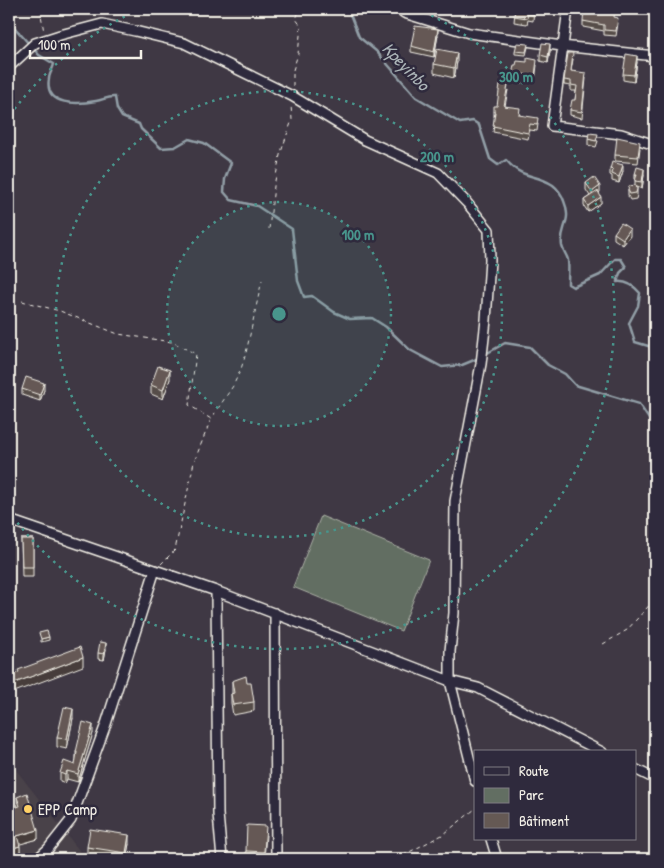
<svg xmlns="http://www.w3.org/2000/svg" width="664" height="868" font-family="'Patrick Hand',sans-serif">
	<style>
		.built { fill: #4a4249 }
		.green { fill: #626e62; stroke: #abb0a5 }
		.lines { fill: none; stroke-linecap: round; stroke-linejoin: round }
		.stream { stroke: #929fa7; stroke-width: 2.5 }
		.minor-casing { stroke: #f4f1e8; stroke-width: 12 }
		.path { stroke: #f4f1e8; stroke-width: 1; stroke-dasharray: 4 4; stroke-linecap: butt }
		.minor { stroke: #2f2a3d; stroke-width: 9 }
		.wall { fill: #574d48; stroke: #f4f1e8 }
		.shaded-wall { fill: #473e3b; stroke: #f4f1e8 }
		.building { fill: #655954; stroke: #f4f1e8 }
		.ring { fill: none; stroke: #48958c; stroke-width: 2.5; stroke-dasharray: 2.5 5 }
		.poi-dot { fill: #ffd166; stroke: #2f2a3d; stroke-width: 2 }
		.labels { text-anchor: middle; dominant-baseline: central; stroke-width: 5; stroke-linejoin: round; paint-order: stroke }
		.poi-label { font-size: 16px; fill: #f4f1e8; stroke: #2f2a3d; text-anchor: start }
		.water-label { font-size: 18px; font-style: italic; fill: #abb4b7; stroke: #2f2a3d }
		.centre { fill: #48958c; stroke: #2f2a3d; stroke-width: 2.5 }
		.ring-label { font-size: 15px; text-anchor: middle; font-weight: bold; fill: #48958c; stroke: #2f2a3d; stroke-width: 5; stroke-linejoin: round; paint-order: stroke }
	</style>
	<rect width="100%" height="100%" fill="#3f3844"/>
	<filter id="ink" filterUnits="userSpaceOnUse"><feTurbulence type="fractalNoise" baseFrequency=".02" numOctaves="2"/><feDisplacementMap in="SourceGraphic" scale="10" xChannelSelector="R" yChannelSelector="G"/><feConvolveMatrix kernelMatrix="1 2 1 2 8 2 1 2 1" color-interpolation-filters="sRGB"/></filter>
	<g filter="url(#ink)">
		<path class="built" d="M9,761L85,858L84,859H9Z"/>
		<path class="green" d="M321,516L429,560L401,631L293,587Z"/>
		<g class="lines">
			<path class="stream" d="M348,9L359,37L376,51L416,97L460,123L473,121L479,125L490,159L498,165L506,160C523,180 534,173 553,185C558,189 562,195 564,201C573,222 559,228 562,246C563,251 567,255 568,260C569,267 568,276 568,284L573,287L600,275L615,259H621L626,267L620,273L617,282C626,281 634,286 640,293L638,306L629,323L635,342L655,348
				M9,21L29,44
				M33,48L39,55L54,64C53,69 49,74 49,79C44,107 79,104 96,101C103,100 109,96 115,97L117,109L122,117L139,124L141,129L161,148L175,147L189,139L204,143L231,163L225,179L224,192L231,200L257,206L292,229L298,281L304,297L312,296L334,312L350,319L372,318L386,327L410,350L442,367L462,365L479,358
				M484,355L505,343L530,347L548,365L565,374L575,385L639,404L651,422L655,437"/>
			<g class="minor-casing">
				<path id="minor" d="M403,9L404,13L469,33L562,46L655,56
					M568,9L552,126L621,134L655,145
					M9,67L35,43L60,35L102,24L135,31L184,43L292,96L365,140L438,173L467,203L489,230L490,260L486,320L481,364L455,501L454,613L450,651V681L475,781
					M9,520L216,591L450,681L478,688L602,752
					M216,591L218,814L222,859
					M275,613L276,859
					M635,769L655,779
					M491,839L497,859
					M37,859L48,849L71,820L106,724L155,570"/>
			</g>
			<path class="path" d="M40,9L44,32
				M293,86V70L298,54L301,26L296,19L300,9
				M269,229L274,186L280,155L292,120L291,105
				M22,301L60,311L118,334L172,342L196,354L189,405L211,419
				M161,564L175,550L194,462L211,419L233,386L241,369L246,353L262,280
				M603,644L627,630L655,599
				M396,859L444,834L475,809"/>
			<use href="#minor" class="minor"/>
		</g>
		<path class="wall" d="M513,9H534L533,21L528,20L527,24L514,22L515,12H513Z
			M615,18L618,23L616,36L604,35V31L583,27V21Z
			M438,35L434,57L411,52V46Z
			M528,47L526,55L515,54V51Z
			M550,51L548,63L540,61V55Z
			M573,59L571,71L586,78L582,118L570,115V110L575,100L576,91H571V86L564,85V80Z
			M457,62L454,78L434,73V64Z
			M637,62L634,82L623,80V74Z
			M537,65L535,81L522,79V83L512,81V76Z
			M508,90L505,106L520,115L538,124L537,131L530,130L528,139L493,132L495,118L494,117V112Z
			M588,139L598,141L596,147L588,145Z
			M640,148L638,163L615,161V155Z
			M610,169L623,171L619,183L612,181V176L610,175Z
			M635,174L644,175L642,189L637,187V195L636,199L630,200L628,196V190L635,185Z
			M586,183L600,192L599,193L601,203L588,212L584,206V200L590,196L586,190Z
			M614,233L630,236L623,245L614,239Z
			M9,284L14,294L10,313H9Z
			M170,379L163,399L151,394V385Z
			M22,389L44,390L40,401L22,395Z
			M21,539H33V577H22Z
			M106,649L104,660L98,659V653Z
			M232,681L247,683L254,702V711L233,715L231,703V694H232Z
			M73,718L67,749L57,747V738Z
			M93,733L78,782L67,779L65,783L60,781V773L75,765L76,760V752Z
			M17,797L38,839L19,844L20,855Z
			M266,835L264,859H246V851Z
			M129,844L126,859H105L87,856V847Z"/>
		<path class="shaded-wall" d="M438,29V35L434,57V52Z
			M550,44V51L548,63V57Z
			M457,53V62L454,78V68Z
			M637,56V62L634,82V75Z
			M623,165V171L619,183V177Z
			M644,169V175L642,189V182Z
			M600,186V192L592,198V192Z
			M601,197V203L588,212V206Z
			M630,229V236L623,245V239Z
			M14,285V294L10,313V304Z
			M170,370V379L163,399V390Z
			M44,383V390L40,401V395Z
			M49,637V640L41,642V639Z
			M106,643V649L104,660V654Z
			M83,657V666L9,694V685Z
			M73,709V718L67,749V739Z
			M93,725V733L78,782V774Z
			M67,771V779L65,783V775Z
			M38,830V839L17,845V836Z
			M129,835V844L126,859V853Z
			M20,846V855L9,858V849Z"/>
		<path class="building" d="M515,9H534L533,15L528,14L527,18L514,16Z
			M584,9H615L614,17L618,18L616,31L604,30V25L583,21Z
			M415,26L438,29L434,52L411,46Z
			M517,43L528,44L526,52L515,51Z
			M542,43L550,44L548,57L540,55Z
			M437,49L457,53L454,68L434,64Z
			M568,53H573L571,71L586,73L582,112L570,110L572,100H575L577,86L571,85V81L564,80Z
			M626,54L637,56L634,75L623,74Z
			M527,58L537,60L535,76L522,74V77L512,76L514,65H516L517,61L527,62Z
			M500,84L508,85L504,106L520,108L519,115L538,118L537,125L530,124L528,133L493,126L495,112H494V106H497Z
			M589,133L598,134L596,141L588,139Z
			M617,137L640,142L638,157L615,155Z
			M612,162L623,165L619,177L612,174L613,170L610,169Z
			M637,167L644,169L642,182L635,181L637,174H635Z
			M594,177L600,186L592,192L586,183Z
			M636,185L637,189L636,193L630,194L628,190L629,186Z
			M598,191L601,197L588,206L584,200Z
			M621,223L630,229L623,239L614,233Z
			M9,284L14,285L10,304L9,303Z
			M158,366L170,370L163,390L151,385Z
			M26,377L44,383L40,395L22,389Z
			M21,539H33V567H22Z
			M47,631L49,637L41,639L39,633Z
			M100,642L106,643L104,654L98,653Z
			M80,647L83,657L9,685V676L19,672L18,670Z
			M246,676L247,683H251L254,702L233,705L231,694L234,693L232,681Z
			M64,707L73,709L67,739L57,738Z
			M83,722L93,725L78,774L67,771L65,775L60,773L64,761L75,765L77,752H76Z
			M27,793L38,830L17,836L20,846L9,849V809L20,806L17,797Z
			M247,825L266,826L264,852L246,851Z
			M90,829L129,835L126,853L87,847Z"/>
	</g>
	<circle cx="279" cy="314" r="112" fill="#48958c" fill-opacity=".12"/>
	<g class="ring">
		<circle cx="279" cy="314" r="112"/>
		<circle cx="279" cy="314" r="223"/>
		<path d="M10 115A335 335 0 0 1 140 9M418 9A335 335 0 1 1 10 513"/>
	</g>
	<circle class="poi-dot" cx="28" cy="809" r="5"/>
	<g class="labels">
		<g class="poi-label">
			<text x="38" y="809">EPP Camp</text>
		</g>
		<g class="water-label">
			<text transform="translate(406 66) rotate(46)">Kpeyinbo</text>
		</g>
	</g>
	<circle cx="279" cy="314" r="8" class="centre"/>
	<g class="ring-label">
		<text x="516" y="82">300 m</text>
		<text x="437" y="162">200 m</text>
		<text x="358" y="240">100 m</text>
	</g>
	<rect width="664" height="868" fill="none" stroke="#2f2a3d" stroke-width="30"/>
	<rect x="15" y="15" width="634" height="838" fill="none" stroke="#f4f1e8" stroke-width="2" filter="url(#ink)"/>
	<rect x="474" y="750" width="162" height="90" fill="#2f2a3d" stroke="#7e7a81"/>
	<rect x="484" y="767" width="25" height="8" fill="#2f2a3d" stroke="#7e7a81"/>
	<text x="519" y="776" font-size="15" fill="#f4f1e8">Route</text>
	<rect x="484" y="788" width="25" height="15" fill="#626e62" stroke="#7e7a81"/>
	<text x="519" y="800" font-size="15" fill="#f4f1e8">Parc</text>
	<rect x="484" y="813" width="25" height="15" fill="#655954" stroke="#7e7a81"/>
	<text x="519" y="826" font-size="15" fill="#f4f1e8">Bâtiment</text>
	<path d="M30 50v8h111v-8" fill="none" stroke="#f4f1e8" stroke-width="2.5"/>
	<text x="38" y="50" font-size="15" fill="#f4f1e8" stroke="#2f2a3d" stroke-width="4" paint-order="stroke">100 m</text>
</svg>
